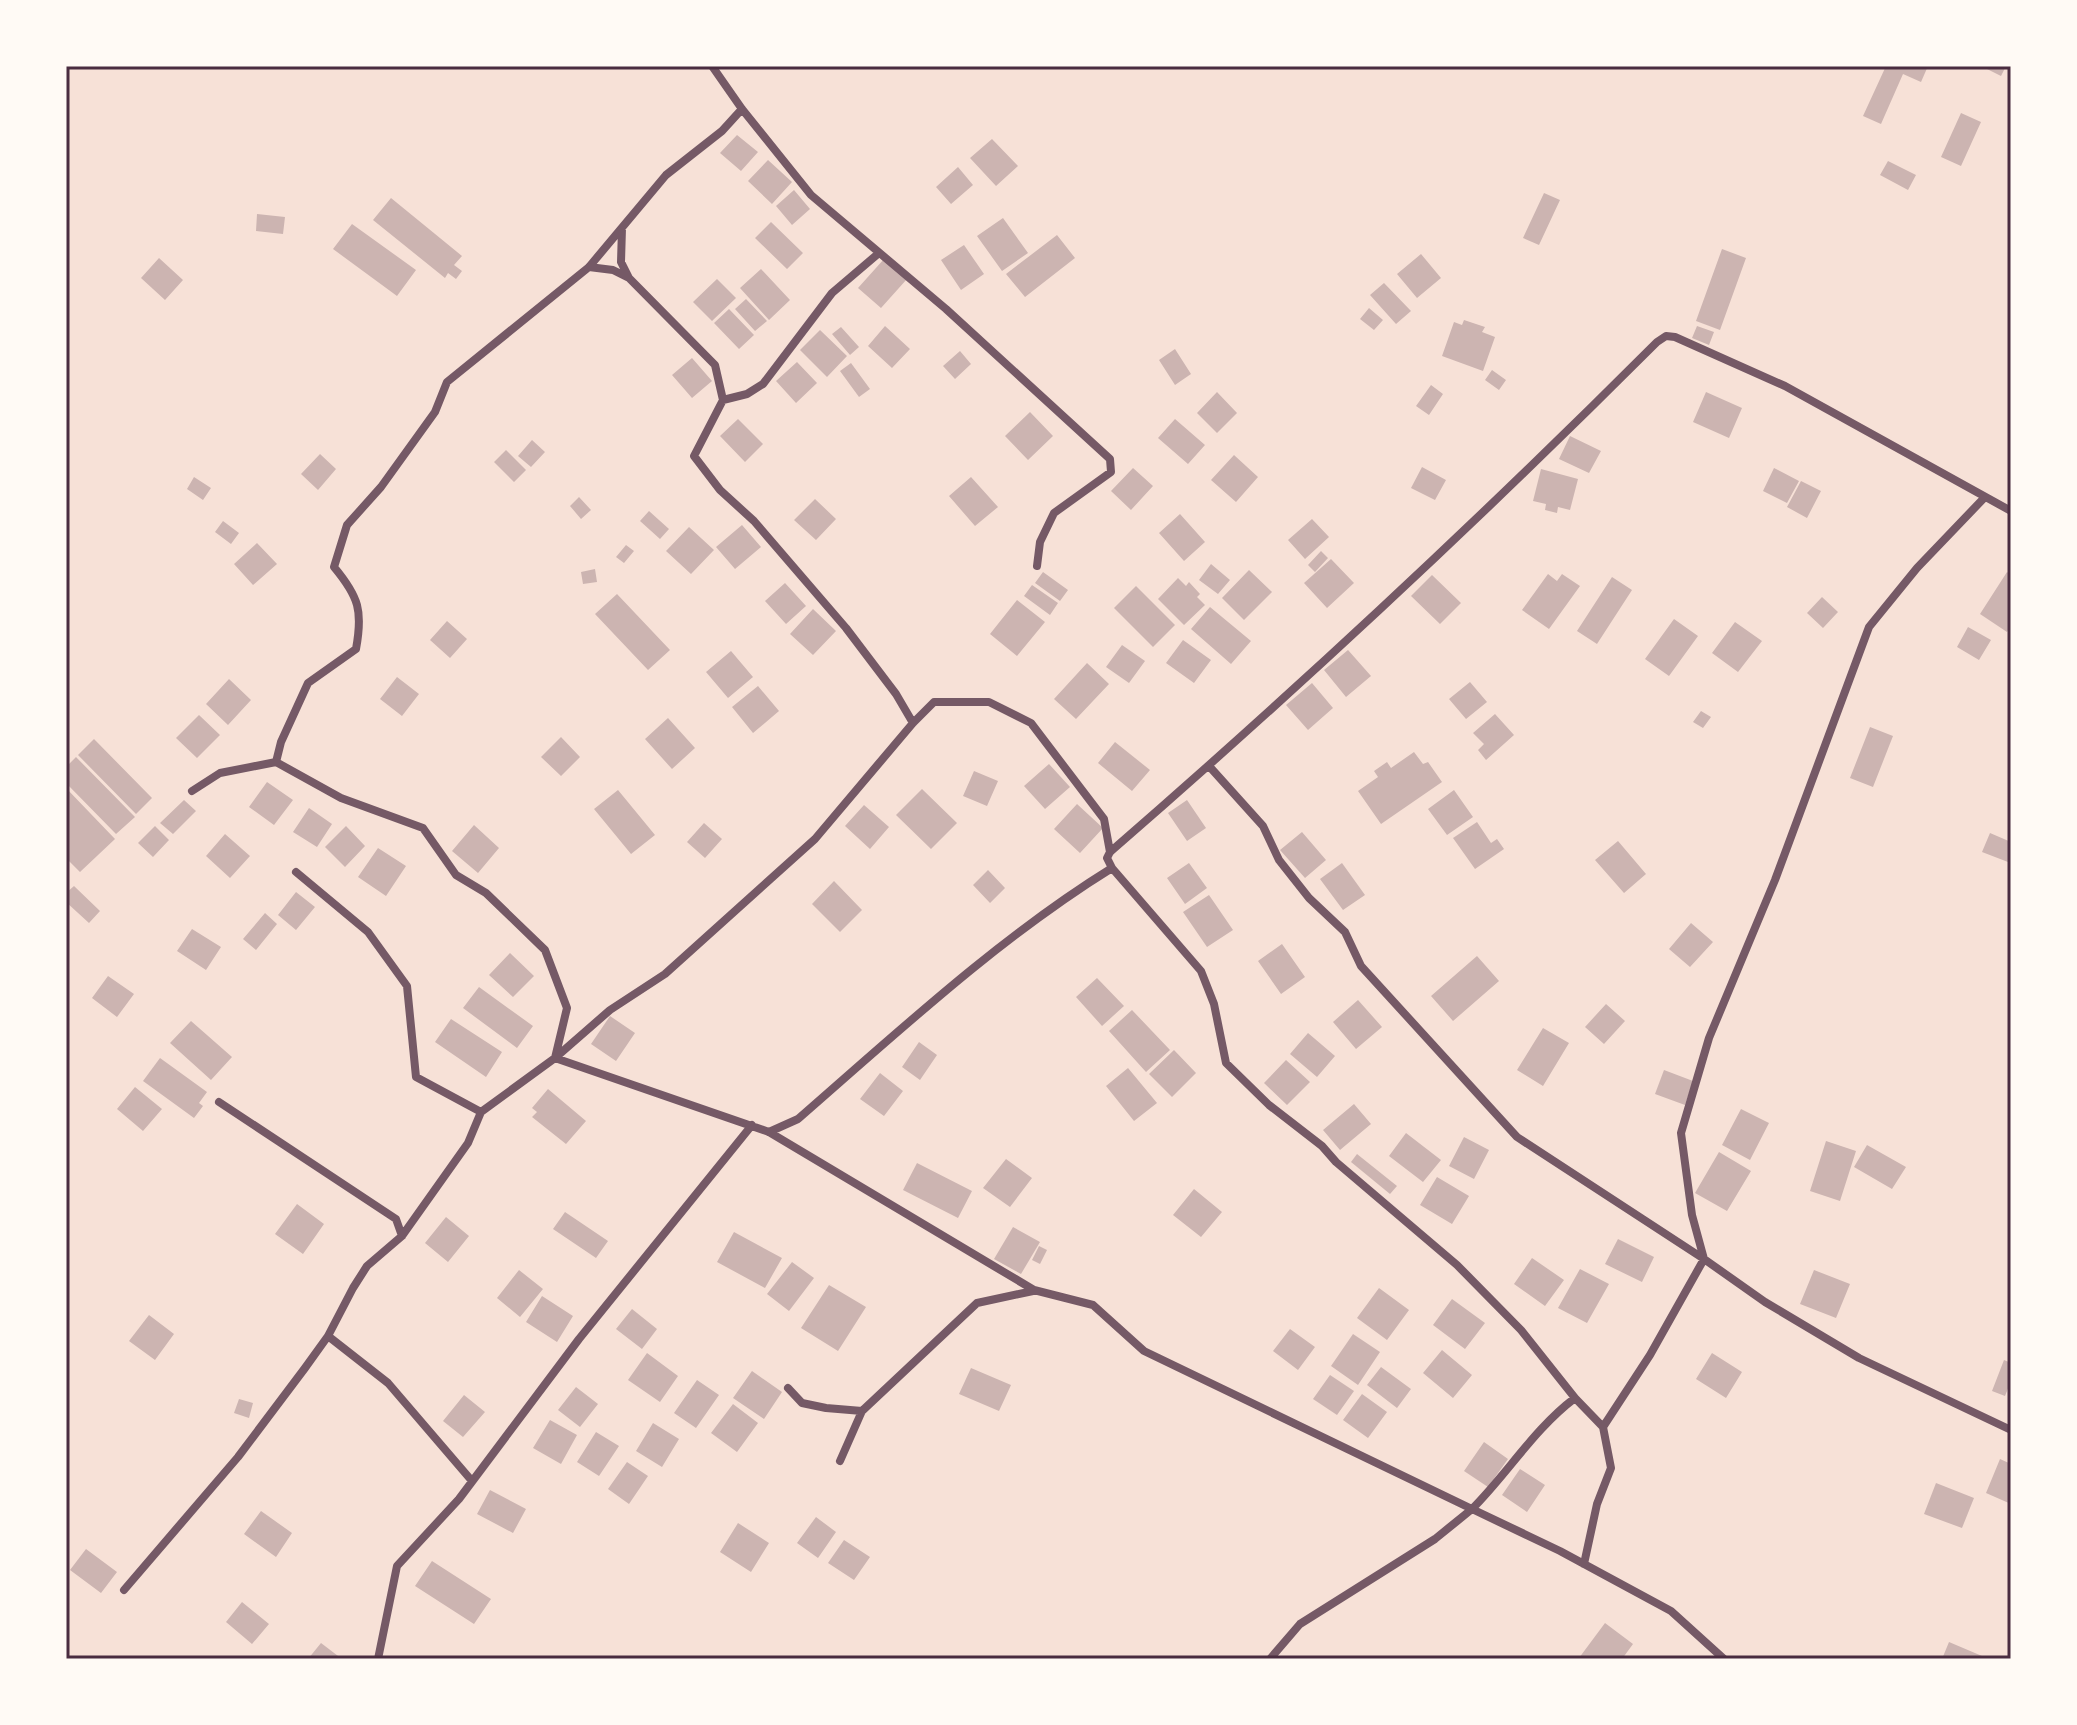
<svg xmlns="http://www.w3.org/2000/svg" width="2077" height="1725" font-family="'Public Sans',sans-serif">
	<style>
		.building { fill: #ccb4b1 }
		.lines { fill: none; stroke-linecap: round; stroke-linejoin: round }
		.minor { stroke: #755966; stroke-width: 8 }
		.neatline { fill: none; stroke: #4a2c40; stroke-width: 3 }
	</style>
	<rect width="100%" height="100%" fill="#f7e1d7"/>
	<path class="building" d="M1886,66H1928L1921,82L1903,74L1881,124L1863,116Z
		M1981,66H2006L2001,76Z
		M1961,113L1981,122L1961,166L1941,157Z
		M737,135L758,152L741,171L720,153Z
		M992,139L1018,166L996,186L970,158Z
		M768,160L792,182L772,204L748,181Z
		M1888,161L1916,175L1908,190L1880,175Z
		M958,167L973,185L951,204L936,187Z
		M794,190L810,209L792,225L776,206Z
		M1544,193L1560,200L1539,245L1523,238Z
		M391,198L462,256L454,265L462,271L456,279L448,273L445,278L373,220Z
		M257,214L285,217L283,234L256,231Z
		M1003,218L1028,253L1002,271L977,236Z
		M771,222L803,253L787,269L755,238Z
		M352,224L416,270L397,296L333,249Z
		M1057,235L1075,258L1025,297L1006,274Z
		M964,245L984,274L961,290L941,260Z
		M1722,249L1746,258L1720,330L1696,321Z
		M1421,254L1441,278L1417,298L1397,274Z
		M159,258L183,280L165,300L141,278Z
		M884,259L907,279L881,308L858,288Z
		M761,269L790,300L769,320L740,288Z
		M717,279L736,298L712,321L693,302Z
		M1384,283L1411,311L1396,324L1370,295Z
		M746,299L767,321L755,331L735,309Z
		M1369,308L1383,320L1374,330L1360,319Z
		M729,309L754,335L739,349L714,323Z
		M1464,320L1485,327L1482,332L1495,337L1483,371L1442,356L1454,322L1462,325Z
		M885,326L910,349L892,368L868,346Z
		M1697,326L1714,332L1709,345L1692,338Z
		M841,327L859,347L850,355L832,334Z
		M820,330L847,356L827,377L800,350Z
		M1175,349L1191,374L1175,385L1159,360Z
		M960,351L971,364L955,379L943,366Z
		M692,358L712,381L692,398L672,375Z
		M797,362L817,383L796,403L776,381Z
		M851,363L870,389L859,397L840,371Z
		M1492,370L1506,380L1499,390L1485,380Z
		M1431,385L1443,394L1429,415L1416,406Z
		M1217,392L1237,413L1217,433L1197,413Z
		M1706,392L1742,408L1729,438L1693,422Z
		M1030,412L1053,436L1028,460L1005,436Z
		M738,419L763,444L745,462L720,436Z
		M1175,419L1205,445L1188,464L1158,438Z
		M1570,436L1601,451L1589,473L1559,459Z
		M532,440L545,452L531,467L518,456Z
		M506,450L526,470L514,482L494,462Z
		M320,454L336,469L318,490L301,474Z
		M1234,455L1258,477L1236,502L1211,480Z
		M1422,467L1446,480L1435,500L1411,488Z
		M1133,468L1153,486L1131,510L1111,491Z
		M1774,468L1799,481L1787,503L1763,491Z
		M1541,469L1578,479L1570,510L1558,507L1557,513L1545,510L1546,504L1533,501Z
		M194,477L211,488L203,500L187,489Z
		M971,477L998,507L975,526L949,496Z
		M1801,481L1821,491L1807,518L1787,507Z
		M579,497L591,510L581,519L570,506Z
		M815,499L836,519L816,540L794,520Z
		M649,511L669,529L660,539L640,521Z
		M1180,514L1205,542L1184,561L1159,533Z
		M1312,519L1329,537L1305,559L1288,540Z
		M223,521L239,533L231,544L215,532Z
		M742,525L761,547L735,569L716,547Z
		M689,527L714,550L691,574L666,551Z
		M257,543L277,564L253,585L234,564Z
		M626,545L634,551L624,563L616,557Z
		M1321,551L1328,558L1315,572L1308,565Z
		M1331,559L1354,583L1327,608L1304,583Z
		M1211,564L1230,580L1218,594L1199,580Z
		M595,569L597,582L583,584L581,572Z
		M1249,570L1272,592L1244,620L1222,598Z
		M1043,572L1068,590L1060,601L1035,583Z
		M2007,572L2011,575V626L2007,632L1980,614Z
		M1548,574L1557,581L1562,574L1580,586L1549,629L1522,610Z
		M1432,575L1461,603L1440,624L1411,596Z
		M1612,577L1632,590L1597,644L1577,631Z
		M1178,578L1186,586L1189,582L1200,594L1197,597L1205,605L1184,625L1158,599Z
		M785,583L806,606L786,624L765,601Z
		M1032,585L1058,603L1050,615L1024,596Z
		M1136,586L1175,625L1153,647L1114,608Z
		M617,594L670,650L648,670L595,614Z
		M1822,597L1838,612L1823,628L1807,613Z
		M1017,600L1045,622L1017,656L990,634Z
		M1210,607L1251,641L1231,664L1191,629Z
		M813,609L836,631L813,655L790,634Z
		M1674,619L1698,636L1669,676L1645,659Z
		M447,621L467,639L450,658L430,640Z
		M1735,622L1762,641L1738,672L1712,653Z
		M1968,627L1991,640L1979,660L1957,647Z
		M1183,640L1211,660L1194,683L1166,663Z
		M1122,645L1145,661L1129,683L1106,667Z
		M1348,650L1371,676L1346,697L1324,670Z
		M731,651L753,677L728,698L706,672Z
		M1087,663L1109,684L1076,719L1054,699Z
		M397,677L419,694L402,716L380,699Z
		M229,679L251,700L228,725L206,704Z
		M1470,682L1487,702L1466,719L1449,699Z
		M1312,683L1333,708L1308,730L1286,705Z
		M758,686L779,711L753,733L732,707Z
		M1701,711L1711,717L1703,728L1693,722Z
		M1495,714L1514,735L1486,760L1478,750L1484,744L1473,733Z
		M199,715L220,735L197,758L176,738Z
		M668,718L695,748L672,769L645,739Z
		M1870,727L1893,736L1873,787L1850,778Z
		M561,737L580,757L561,776L541,757Z
		M94,739L152,798L136,814L78,755Z
		M1115,742L1150,770L1132,791L1098,763Z
		M1414,752L1423,764L1428,762L1442,782L1381,824L1358,791L1378,777L1374,771L1387,762L1391,768Z
		M76,757L135,817L116,834L66,783V767Z
		M1049,764L1070,787L1045,809L1024,786Z
		M974,771L998,781L987,806L963,796Z
		M267,782L293,800L274,825L249,807Z
		M66,788L115,839L80,872L66,858Z
		M922,789L957,823L931,849L896,815Z
		M618,790L655,835L631,854L594,809Z
		M1454,790L1473,817L1447,835L1428,809Z
		M184,800L196,811L173,834L160,823Z
		M1187,800L1206,828L1187,841L1168,813Z
		M1077,804L1103,828L1080,853L1054,829Z
		M864,805L889,827L870,849L845,826Z
		M309,808L332,824L317,847L293,832Z
		M1477,822L1491,843L1497,839L1504,849L1475,869L1453,838Z
		M704,823L722,839L705,858L687,842Z
		M474,825L499,848L478,873L452,851Z
		M155,826L169,840L153,857L138,843Z
		M346,826L365,846L345,867L325,847Z
		M1302,832L1326,860L1305,878L1280,850Z
		M1990,833L2011,842L2008,862L1982,852Z
		M225,834L250,856L230,878L206,856Z
		M1618,841L1646,874L1624,893L1595,860Z
		M378,848L406,866L386,896L358,877Z
		M1189,863L1207,888L1185,904L1167,878Z
		M1342,863L1365,895L1343,910L1320,879Z
		M988,870L1005,888L990,903L973,885Z
		M834,881L862,910L840,932L812,904Z
		M74,886L100,911L89,923L66,902V893Z
		M296,892L315,907L296,930L278,915Z
		M1209,895L1233,930L1207,947L1183,912Z
		M265,913L277,924L256,950L243,939Z
		M1691,923L1713,942L1690,967L1669,949Z
		M192,929L221,947L206,970L177,951Z
		M1282,944L1305,977L1281,994L1258,961Z
		M510,953L534,976L513,997L489,975Z
		M1477,956L1499,981L1453,1021L1431,996Z
		M108,976L134,994L117,1017L92,998Z
		M1097,978L1124,1006L1102,1026L1076,997Z
		M479,987L533,1026L517,1048L463,1008Z
		M1358,1000L1382,1027L1356,1049L1333,1022Z
		M1606,1004L1625,1021L1604,1044L1585,1027Z
		M1132,1010L1170,1050L1146,1072L1109,1031Z
		M610,1016L635,1033L616,1061L591,1044Z
		M451,1019L502,1052L486,1077L435,1042Z
		M191,1021L232,1057L211,1080L170,1043Z
		M1543,1028L1569,1043L1543,1086L1517,1070Z
		M1308,1033L1335,1056L1317,1077L1290,1054Z
		M919,1042L937,1055L920,1080L902,1067Z
		M1174,1050L1196,1073L1172,1097L1149,1074Z
		M160,1058L207,1092L199,1103L203,1106L194,1118L143,1081Z
		M1286,1060L1310,1082L1287,1105L1264,1083Z
		M1128,1068L1157,1103L1134,1121L1106,1086Z
		M1664,1070L1693,1081L1685,1105L1655,1094Z
		M880,1073L903,1091L884,1116L860,1099Z
		M135,1087L162,1109L143,1131L117,1109Z
		M548,1089L586,1121L566,1144L532,1117L537,1112L532,1108Z
		M1354,1104L1371,1124L1340,1150L1323,1130Z
		M1741,1109L1769,1123L1750,1160L1722,1145Z
		M1406,1133L1441,1160L1423,1182L1389,1156Z
		M1464,1137L1489,1150L1474,1179L1449,1166Z
		M1826,1141L1856,1151L1840,1201L1810,1191Z
		M1867,1145L1906,1167L1892,1189L1854,1167Z
		M1719,1152L1751,1171L1727,1211L1695,1193Z
		M1357,1154L1397,1186L1390,1194L1351,1162Z
		M1006,1159L1032,1178L1010,1207L983,1188Z
		M917,1163L972,1191L958,1218L903,1190Z
		M1437,1177L1469,1196L1452,1224L1420,1205Z
		M1194,1189L1222,1212L1201,1237L1173,1215Z
		M297,1204L324,1224L303,1254L275,1234Z
		M565,1212L608,1241L596,1258L553,1229Z
		M446,1217L469,1236L448,1262L425,1243Z
		M1013,1227L1040,1242L1021,1274L994,1259Z
		M734,1232L782,1258L765,1288L717,1262Z
		M1618,1239L1654,1257L1642,1282L1605,1264Z
		M1039,1246L1047,1250L1040,1264L1032,1260Z
		M1532,1258L1564,1280L1545,1306L1514,1284Z
		M792,1262L814,1278L789,1311L767,1294Z
		M1580,1269L1609,1284L1587,1323L1558,1308Z
		M519,1270L543,1289L520,1317L497,1298Z
		M1814,1270L1850,1284L1836,1318L1800,1304Z
		M829,1285L866,1307L838,1351L801,1328Z
		M1379,1288L1409,1310L1387,1340L1357,1318Z
		M542,1296L573,1316L557,1342L526,1322Z
		M1452,1299L1485,1323L1465,1349L1433,1325Z
		M632,1309L657,1329L642,1349L616,1329Z
		M149,1315L174,1334L155,1360L129,1341Z
		M1290,1329L1315,1347L1298,1370L1273,1351Z
		M1353,1334L1380,1352L1358,1385L1331,1366Z
		M1442,1350L1472,1375L1453,1398L1423,1373Z
		M647,1353L678,1376L660,1402L628,1380Z
		M1712,1353L1742,1372L1726,1398L1696,1379Z
		M2004,1360L2011,1363V1381L2005,1396L1992,1391Z
		M1381,1367L1411,1389L1397,1408L1367,1385Z
		M971,1368L1011,1385L999,1411L959,1394Z
		M752,1371L782,1392L764,1419L733,1398Z
		M1330,1375L1354,1391L1337,1415L1313,1399Z
		M697,1380L719,1395L696,1428L674,1413Z
		M576,1387L598,1404L580,1427L558,1410Z
		M1362,1394L1387,1412L1368,1438L1343,1420Z
		M464,1395L485,1412L463,1437L443,1421Z
		M239,1399L253,1403L249,1418L234,1413Z
		M733,1404L758,1423L737,1452L711,1433Z
		M550,1420L577,1435L561,1464L533,1448Z
		M653,1423L679,1439L662,1467L636,1451Z
		M596,1432L619,1446L599,1476L577,1462Z
		M1484,1442L1508,1459L1488,1487L1464,1471Z
		M2000,1459L2011,1464V1504L1986,1493Z
		M627,1462L648,1476L629,1504L608,1489Z
		M1520,1469L1545,1485L1527,1512L1502,1495Z
		M1936,1483L1974,1498L1962,1528L1924,1514Z
		M490,1490L526,1509L513,1533L477,1514Z
		M261,1511L292,1533L276,1557L244,1534Z
		M816,1517L836,1532L818,1558L797,1543Z
		M738,1523L769,1543L751,1572L720,1552Z
		M844,1540L870,1557L854,1580L828,1563Z
		M86,1549L117,1572L101,1593L70,1570Z
		M432,1561L491,1599L474,1624L415,1586Z
		M242,1602L269,1624L252,1644L226,1622Z
		M1605,1623L1633,1644L1622,1659H1581L1579,1658Z
		M1949,1642L1982,1656L1981,1659H1942Z
		M321,1643L342,1659H308Z"/>
	<g class="lines">
		<path class="minor" d="M712,66L742,109L811,195L946,309L1110,459L1111,472L1054,513L1040,542L1037,566
			M622,228L621,262L629,278L715,365L723,400L694,456L720,490L754,521L846,628L896,694L913,723
			M589,267L613,270L629,278
			M723,400L747,394L763,384L832,293L879,253
			M276,762L281,742L308,683L356,649C363,611 359,597 334,567L347,525L381,487L435,412L447,382L589,267L666,175L722,131L742,109
			M1209,766L1263,826L1279,860L1309,898L1345,932L1361,966L1517,1137L1704,1259L1765,1302L1859,1358L2011,1430
			M192,791L220,773L276,762L341,798L423,828L456,875L486,893L545,950L567,1008L555,1058L610,1010L665,974L815,839L913,723L934,702H989L1031,723L1104,819L1110,852
			M296,872L368,932L407,986L416,1077L481,1112L555,1058L769,1132L1034,1290L1093,1305L1144,1351L1472,1509L1435,1539L1300,1624L1270,1659
			M219,1102L396,1219L402,1236
			M769,1132L798,1119C899,1031 999,938 1112,868
			M328,1336L388,1383L472,1481
			M788,1388L802,1403L826,1408L862,1411
			M1575,1398L1521,1330L1457,1265L1336,1162L1322,1146L1269,1105L1226,1063L1214,1004L1201,971L1112,868L1107,858L1110,852C1299,688 1481,518 1657,342L1666,336L1675,337L1785,386L2011,511
			M840,1461L862,1411L977,1303L1033,1291
			M1584,1564L1597,1504L1611,1468L1603,1427
			M124,1590L238,1457L305,1368L328,1336L353,1288L367,1266L402,1236L468,1143L481,1112
			M378,1659L397,1566L459,1499L579,1339L752,1125
			M1724,1659L1671,1611L1560,1551L1472,1509C1508,1473 1534,1429 1575,1398L1603,1427L1650,1355L1704,1259L1692,1215L1681,1133L1709,1038L1775,880L1869,627L1917,568L1985,497"/>
	</g>
	<rect width="2077" height="1725" fill="none" stroke="#fffaf5" stroke-width="136"/>
	<rect x="68" y="68" width="1941" height="1589" class="neatline"/>
</svg>
